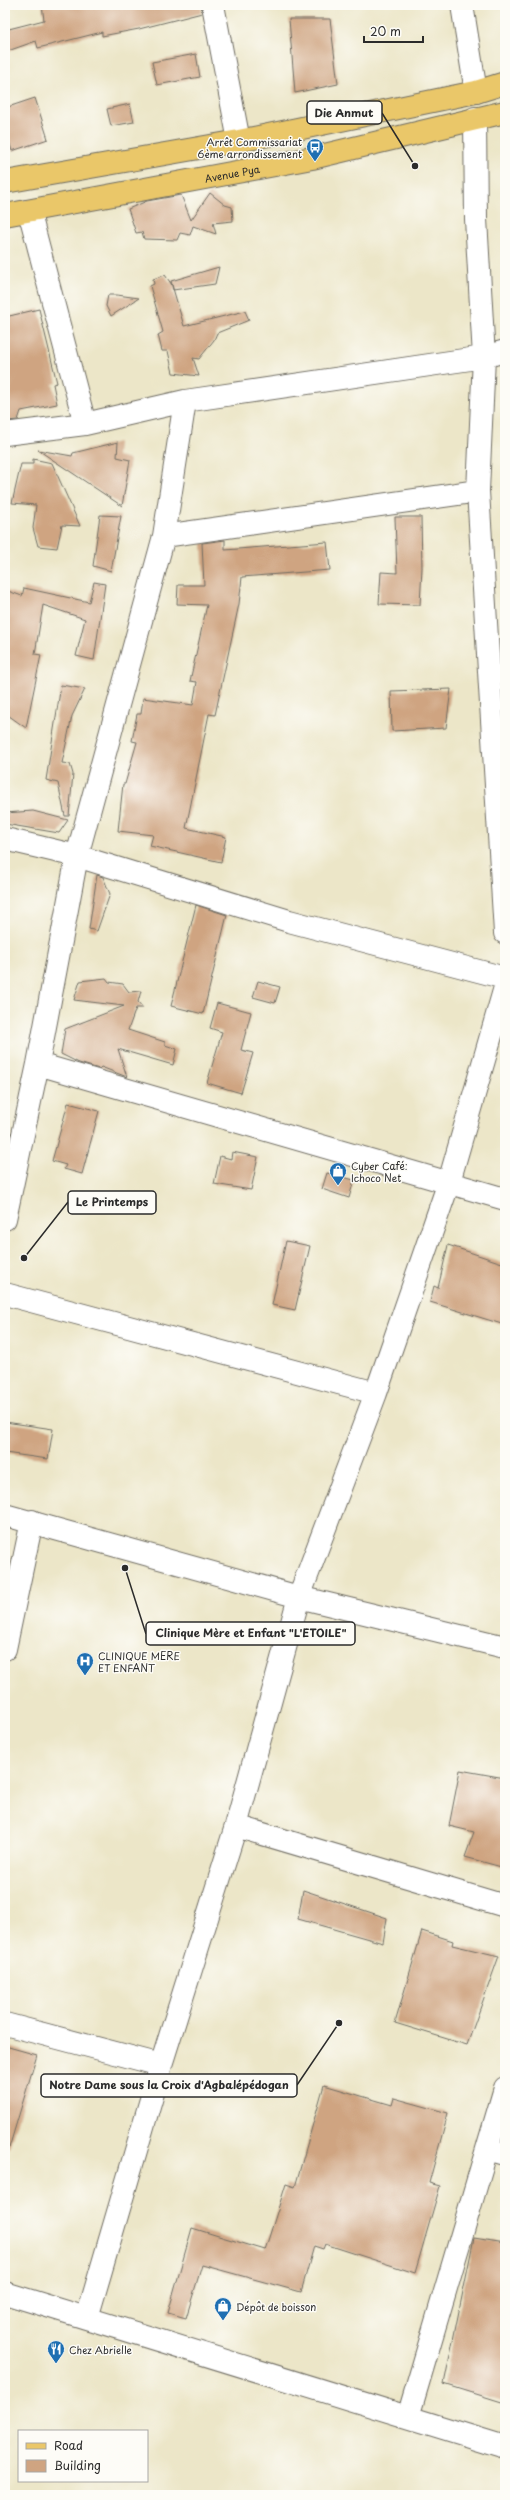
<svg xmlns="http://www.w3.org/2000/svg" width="510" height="2500" font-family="'Playpen Sans',sans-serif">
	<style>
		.building { fill: #cfa481 }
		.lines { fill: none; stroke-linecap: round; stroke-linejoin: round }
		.minor-casing { stroke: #6f6c62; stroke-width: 24 }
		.major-casing { stroke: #6f6c62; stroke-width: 24 }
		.minor { stroke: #fff; stroke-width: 22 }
		.major { stroke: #eac769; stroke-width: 22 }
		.labels { text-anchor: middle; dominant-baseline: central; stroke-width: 3; stroke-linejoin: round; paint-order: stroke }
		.poi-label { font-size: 10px; fill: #2b2b2b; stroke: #fdfcf7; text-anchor: start }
		.street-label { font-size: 10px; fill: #2b2b2b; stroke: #fdfcf7 }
		.leader { fill: none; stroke: #2b2b2b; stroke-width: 1.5 }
		.callout-dot { fill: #2b2b2b; stroke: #fdfcf7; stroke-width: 1.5 }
		.callout { fill: #fdfcf7; stroke: #2b2b2b; stroke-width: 1.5 }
		.callout-label { font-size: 11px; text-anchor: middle; font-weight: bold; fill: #2b2b2b }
	</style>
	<rect width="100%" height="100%" fill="#fdfcf7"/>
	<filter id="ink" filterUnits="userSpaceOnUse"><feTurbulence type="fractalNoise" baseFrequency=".025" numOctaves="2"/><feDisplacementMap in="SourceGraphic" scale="8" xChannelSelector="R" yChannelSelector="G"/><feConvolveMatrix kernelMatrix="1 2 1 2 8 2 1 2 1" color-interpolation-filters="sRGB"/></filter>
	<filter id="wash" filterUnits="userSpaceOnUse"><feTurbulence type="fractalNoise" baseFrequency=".012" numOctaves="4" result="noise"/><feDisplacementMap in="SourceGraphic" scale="16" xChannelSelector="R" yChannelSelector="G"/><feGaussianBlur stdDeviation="0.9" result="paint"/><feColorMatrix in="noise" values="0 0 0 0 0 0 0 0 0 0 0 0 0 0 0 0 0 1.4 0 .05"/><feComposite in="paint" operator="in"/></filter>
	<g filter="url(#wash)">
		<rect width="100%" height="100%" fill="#ece6c8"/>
		<g id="blocks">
			<path class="building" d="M42,5H201L202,13L139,29L102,36V32L38,48L36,41L5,52V30L44,20Z
				M289,19H330L338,84L295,93Z
				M196,54L200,77L157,85L152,62Z
				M35,98L48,139L12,151L5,128V108Z
				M130,104L134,122L111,126L107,109Z
				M210,193L225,205L232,207L233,221L213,223L216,234L193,226L190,235L180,233L177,240L144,239L142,232L136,233L128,209L147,201L181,195L191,220Z
				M219,267L215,284L173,290L171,281Z
				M165,275L172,285L184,326L245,311L249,320L217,333L214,340L199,359L193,358L199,376L173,373L168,351H162L158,335L163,332L150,286L154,284L153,279Z
				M108,295H117L139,298L111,316L106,306Z
				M39,309L57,383L53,384L57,404L21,411L18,420L7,421L5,317Z
				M118,442L117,457L130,460L122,506L38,450L72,456L73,453Z
				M33,459L52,463L80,526L62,525L57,548L38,546L33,528L36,505L12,503L21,464H33Z
				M100,515L121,516L111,571L93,566Z
				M395,517H421L422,568L420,605L379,604L381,572L397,573Z
				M225,540V550L327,542L330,570L242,577L239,604L215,715L209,714L186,828L226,837L221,862L150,846L153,835L118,831L123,784H125L137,742L132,741L137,714H141L143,698L193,705L197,682L190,681L207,605L177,604L178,585H204L202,543Z
				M94,582L105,584L94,660L76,656L85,619L43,605L35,654L41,655L26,728L5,713V590L22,596L24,588L89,602Z
				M61,685L85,689L72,716L62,763L70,764L73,774L69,816H65L58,783L46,780Z
				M451,689L446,728L392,731L391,691Z
				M33,811L68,820L59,833L5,824V813Z
				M97,875L103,877L110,894L97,931L89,929Z
				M196,905L227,915L203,1014L171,1006Z
				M106,978L109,982L123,984L129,992L141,991L138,1002L143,1008H136L128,1030L165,1042V1045L177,1049L173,1065L118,1049L127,1077L101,1067L99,1069L79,1063L61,1054L65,1029L124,1006L74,1000L80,981Z
				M258,981L280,987L275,1003L253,997Z
				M217,1003L251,1012L241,1050L253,1053L241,1093L207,1083L222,1032L210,1028Z
				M68,1103L99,1111L82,1174L64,1169L66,1165L52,1161Z
				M232,1152L258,1157L251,1190L214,1184L220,1156L231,1159Z
				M327,1173L354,1180L349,1198L322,1189Z
				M286,1241L310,1246L295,1310L272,1305Z
				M448,1245L505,1264V1325L430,1302L434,1286L438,1288Z
				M5,1422L53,1429L48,1459L5,1453Z
				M460,1770L505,1778V1868L465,1857L474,1832L449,1826Z
				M303,1890L387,1918L383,1943L298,1919Z
				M422,1931L453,1941L452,1945L499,1956L467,2045L395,2023Z
				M5,2046L37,2055L9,2148H5Z
				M324,2085L392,2105L394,2098L448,2113L429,2183L440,2186L415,2273L325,2244L323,2249L314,2246L301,2292L202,2265L186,2318L168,2313L192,2228L265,2250L286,2184L295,2187Z
				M474,2238L505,2243V2403L444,2384Z"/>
		</g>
	</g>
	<g filter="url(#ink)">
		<use href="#blocks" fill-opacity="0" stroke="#6f6c62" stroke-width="1"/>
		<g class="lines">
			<g class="minor-casing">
				<path id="minor" d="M213,5L239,141
					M462,5L476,92
					M475,118L476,219L484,357L478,491L505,933
					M27,211L32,222L85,424
					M5,434L85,424L185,401L484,357L505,351
					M164,536L478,491
					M5,839L77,856L289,921L505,978
					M38,1064L505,1199
					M5,1219L38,1064L77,856L164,536L185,401
					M5,1294L376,1393
					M5,1515L299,1597L505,1647
					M5,1649L32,1521
					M236,1826L505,1906
					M5,2024L161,2065
					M487,2149L505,2154
					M5,2293L505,2447
					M87,2318L161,2065L236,1826L299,1597L376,1393L449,1182L505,987
					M408,2417L505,2088"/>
			</g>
			<g class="major-casing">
				<g id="major">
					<path d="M5,182L239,141L476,92L505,83"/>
					<path id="s1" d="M5,215L312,158L505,112"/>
				</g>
			</g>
			<use href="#minor" class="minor"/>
			<use href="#major" class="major"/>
		</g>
	</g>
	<defs>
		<g id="bus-pin" transform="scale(0.9)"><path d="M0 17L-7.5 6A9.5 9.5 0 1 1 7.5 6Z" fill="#1f6fb2" stroke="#fdfcf7"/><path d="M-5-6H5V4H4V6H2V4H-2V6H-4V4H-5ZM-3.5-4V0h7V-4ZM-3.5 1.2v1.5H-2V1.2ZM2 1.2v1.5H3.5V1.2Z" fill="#fff"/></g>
		<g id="shop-pin" transform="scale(0.9)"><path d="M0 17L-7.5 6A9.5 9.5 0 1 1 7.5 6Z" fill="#1f6fb2" stroke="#fdfcf7"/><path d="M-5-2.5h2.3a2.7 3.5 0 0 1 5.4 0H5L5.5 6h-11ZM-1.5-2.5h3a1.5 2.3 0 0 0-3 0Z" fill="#fff"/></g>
		<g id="hospital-pin" transform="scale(0.9)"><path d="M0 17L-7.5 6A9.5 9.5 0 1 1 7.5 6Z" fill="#1f6fb2" stroke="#fdfcf7"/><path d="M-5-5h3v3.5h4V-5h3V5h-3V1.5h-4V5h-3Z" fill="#fff"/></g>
		<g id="restaurant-pin" transform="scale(0.9)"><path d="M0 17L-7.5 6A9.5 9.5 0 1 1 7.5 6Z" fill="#1f6fb2" stroke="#fdfcf7"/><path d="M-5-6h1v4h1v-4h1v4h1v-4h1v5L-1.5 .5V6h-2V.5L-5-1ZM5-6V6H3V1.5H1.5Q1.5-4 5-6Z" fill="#fff"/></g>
	</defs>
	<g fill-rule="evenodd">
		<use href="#bus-pin" x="315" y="147"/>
		<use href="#shop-pin" x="338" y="1171"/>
		<use href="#hospital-pin" x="85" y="1661"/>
		<use href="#shop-pin" x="223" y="2306"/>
		<use href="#restaurant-pin" x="56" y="2349"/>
	</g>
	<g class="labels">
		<g class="poi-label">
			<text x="302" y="141" text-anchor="end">Arrêt Commissariat<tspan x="302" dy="12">6ème arrondissement</tspan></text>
			<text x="351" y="1165">Cyber Café:<tspan x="351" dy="12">Ichoco Net</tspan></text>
			<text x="98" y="1655">CLINIQUE MERE<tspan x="98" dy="12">ET ENFANT</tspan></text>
			<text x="236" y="2306">Dépôt de boisson</text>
			<text x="69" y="2349">Chez Abrielle</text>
		</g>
		<g class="street-label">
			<text stroke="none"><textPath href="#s1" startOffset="231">Avenue Pya</textPath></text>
		</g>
	</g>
	<path class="leader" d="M415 166L382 113M24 1258L68 1202M125 1568L146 1634M339 2023L297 2085"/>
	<g class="callout-dot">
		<circle cx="415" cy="166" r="4"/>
		<circle cx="24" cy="1258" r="4"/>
		<circle cx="125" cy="1568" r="4"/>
		<circle cx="339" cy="2023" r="4"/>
	</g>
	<g class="callout">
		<rect x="307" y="101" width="75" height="23" rx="4"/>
		<rect x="68" y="1191" width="88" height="23" rx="4"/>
		<rect x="146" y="1622" width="209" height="23" rx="4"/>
		<rect x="41" y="2074" width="256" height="23" rx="4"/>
	</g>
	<g class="callout-label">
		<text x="344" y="117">Die Anmut</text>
		<text x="112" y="1206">Le Printemps</text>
		<text x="251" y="1637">Clinique Mère et Enfant "L'ETOILE"</text>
		<text x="169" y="2089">Notre Dame sous la Croix d'Agbalépédogan</text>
	</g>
	<rect width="510" height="2500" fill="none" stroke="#fdfcf7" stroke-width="20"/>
	<rect x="18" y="2430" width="130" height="52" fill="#fdfcf7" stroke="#a9a8a5"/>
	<rect x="26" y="2443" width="20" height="6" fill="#eac769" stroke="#a9a8a5"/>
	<text x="54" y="2450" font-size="12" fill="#2b2b2b">Road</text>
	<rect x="26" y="2460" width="20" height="12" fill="#cfa481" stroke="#a9a8a5"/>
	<text x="54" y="2470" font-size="12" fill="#2b2b2b">Building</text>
	<path d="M364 36v6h59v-6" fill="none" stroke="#2b2b2b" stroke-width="2"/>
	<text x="370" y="36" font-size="12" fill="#2b2b2b" stroke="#fdfcf7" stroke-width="3" paint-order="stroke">20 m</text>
</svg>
